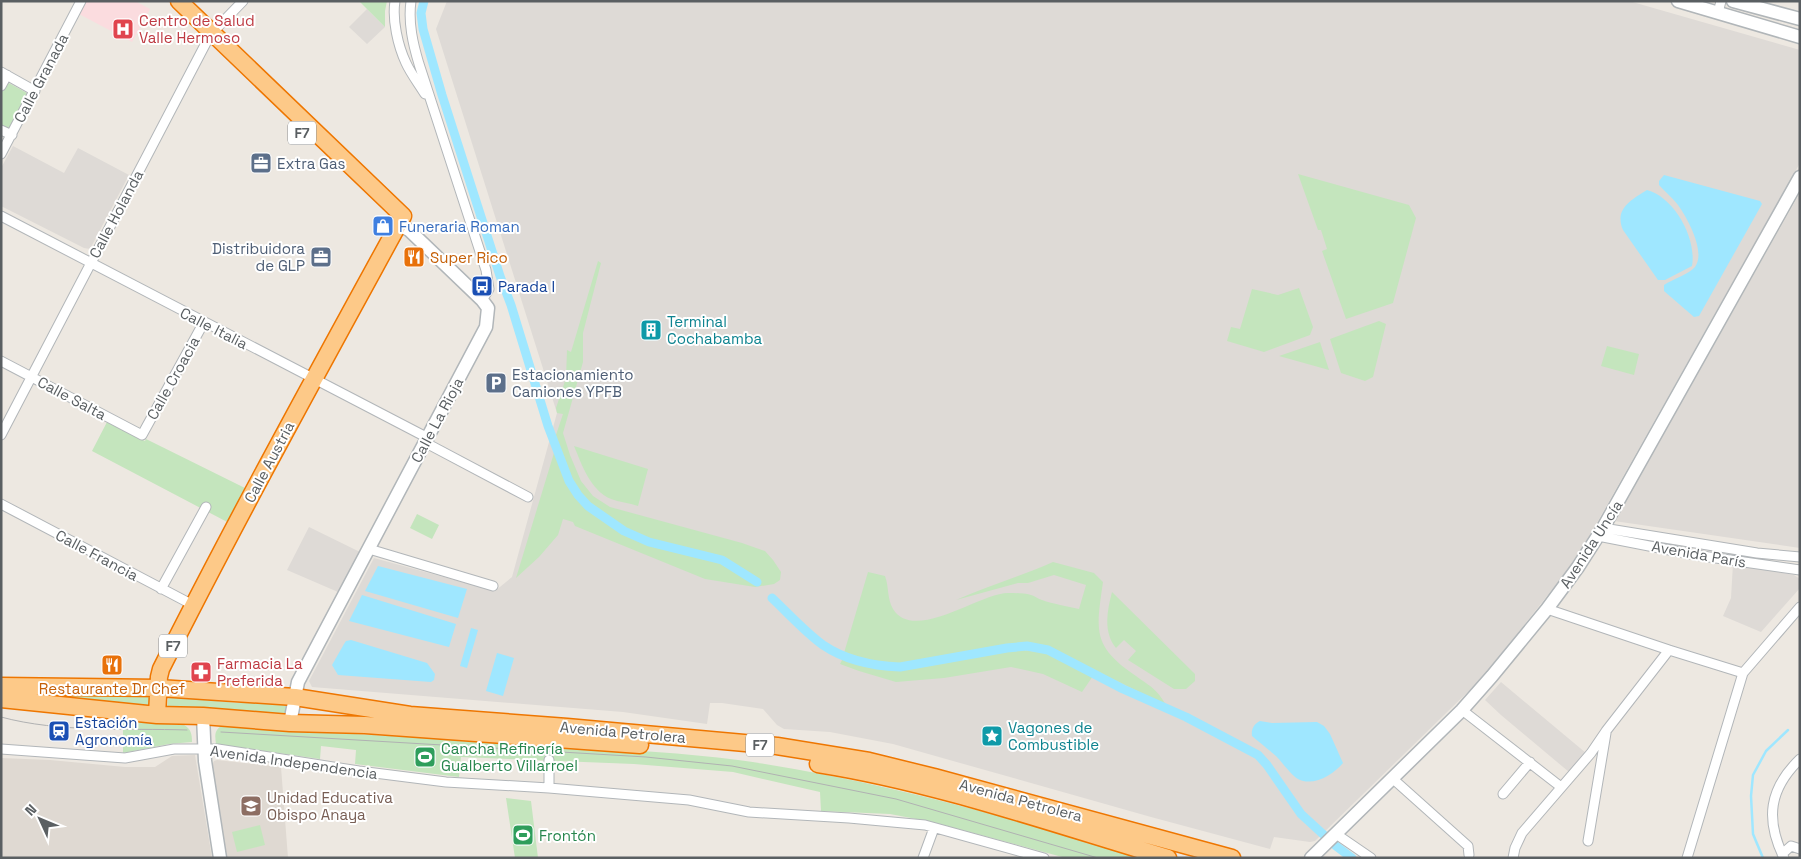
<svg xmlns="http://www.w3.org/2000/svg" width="1801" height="859" font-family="'Space Grotesk',sans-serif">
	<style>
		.industrial { fill: #dedad6 }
		.education { fill: #dfd9d2 }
		.medical { fill: #fbdcdf }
		.green { fill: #c4e5bd }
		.water { fill: #9fe7ff }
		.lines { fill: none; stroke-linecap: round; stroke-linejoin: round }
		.stream { stroke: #9fe7ff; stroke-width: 2.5 }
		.canal { stroke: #9fe7ff; stroke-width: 9 }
		.street-casing { stroke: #b2b6b9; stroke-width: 11 }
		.secondary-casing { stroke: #b1b6b9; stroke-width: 15 }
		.highway-casing { stroke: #ee7600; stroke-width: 19 }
		.street { stroke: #fff; stroke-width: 9 }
		.secondary { stroke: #fff; stroke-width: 12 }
		.highway { stroke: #fdc988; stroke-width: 16 }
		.tram { stroke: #b0b1b2; stroke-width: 1 }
		.labels { text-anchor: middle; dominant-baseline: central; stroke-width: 4; stroke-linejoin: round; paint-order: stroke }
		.shield { fill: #fff; stroke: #8c8f91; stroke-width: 1 }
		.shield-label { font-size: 14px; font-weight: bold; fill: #5a5f62 }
		.health-label { font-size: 15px; fill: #be3a42; stroke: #fff; text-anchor: start }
		.street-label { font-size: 15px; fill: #5a5f62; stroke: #fff }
		.service-label { font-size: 15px; fill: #4e5e75; stroke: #fff; text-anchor: start }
		.shop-label { font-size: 15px; fill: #366cbe; stroke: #fff; text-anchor: start }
		.food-label { font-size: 15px; fill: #c56008; stroke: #fff; text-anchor: start }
		.transit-label { font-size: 15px; fill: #164399; stroke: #fff; text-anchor: start }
		.culture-label { font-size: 15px; fill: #0d838f; stroke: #fff; text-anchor: start }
		.leisure-label { font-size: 15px; fill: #27864d; stroke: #fff; text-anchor: start }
		.education-label { font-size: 15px; fill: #785e54; stroke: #fff; text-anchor: start }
	</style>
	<rect width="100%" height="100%" fill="#ede8e1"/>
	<path class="industrial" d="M447,1H1629L1800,50V163L1577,558L1483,677L1315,841L1310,842L1274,837L1270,849L1151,817L893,744L830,732L784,729L777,725L763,709L722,703H710L707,724L623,712L312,687L309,681L374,558L495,591L512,577L557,413L436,29Z
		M367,9L385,27L367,44L349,27Z
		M13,146L64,173L78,148L129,175L90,249L84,248L1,206V168Z
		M1800,193V548L1614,521Z
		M309,527L360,552L338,592L287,570Z
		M1733,564L1794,575L1800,579V588L1761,632L1723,616L1731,598Z
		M1501,682L1586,753L1569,772L1501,715L1485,700Z"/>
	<path class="education" d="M195,755L212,858H1V758L50,760L125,767H155L172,756Z
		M217,760L281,767L288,858H227L212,765L214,761Z"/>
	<path class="medical" d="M86,1H135L150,9L132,42L79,14Z"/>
	<path class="green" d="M359,1H387L385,11V27Z
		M7,82L27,93L9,129L1,125V92Z
		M1298,174L1409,205L1416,218L1393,303L1346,319L1322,251L1327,249L1321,230H1318Z
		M598,261L601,263L583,333V362L563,433L570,455L581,481L593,496L610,507L742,543L765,551L773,560L781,572L780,580L774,584L755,587L705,579L575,526L573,522L563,519L558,535L539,557L516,578L557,443L555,438L563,414L557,413L556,408L566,378L567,350L571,352Z
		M1299,288L1313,327L1310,335L1264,352L1227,341L1231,327L1240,329L1252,289L1278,295Z
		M1379,321L1386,324L1373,377L1365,381L1341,373L1330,339Z
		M1320,342L1329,370L1279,356Z
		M1607,346L1639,354L1634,375L1601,366Z
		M107,422L145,441L146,439L249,490L231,524L92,451Z
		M574,446L648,469L638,506C629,503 619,502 611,499C590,490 582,465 574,446Z
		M417,514L439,525L432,539L410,528Z
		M1053,562L1094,573L1103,582C1096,631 1092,646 1136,676C1151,687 1156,688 1166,705L1047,647L1030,644L1007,646L901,664H882L844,653L868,572L885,576C889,586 887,599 893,609C914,643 980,593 1008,593C1015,593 1024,593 1031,595C1035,596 1038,599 1042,600C1053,604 1067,606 1079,609L1086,585L1054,575L1028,583H1018L956,600C988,586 1021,576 1053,562Z
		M1112,592L1195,674V681L1186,689H1174L1128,660L1136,651L1124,640L1116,648C1103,632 1107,611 1112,592Z
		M1022,650L1045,653L1093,676L1082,692L1043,674L1011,667L944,678L896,682L859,671L840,664L843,658L869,666L888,670L908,669L997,652Z
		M24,689L150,692L151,709L23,696Z
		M171,697L238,703H284L286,705L285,713L282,715L234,710L167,708L168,699Z
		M123,720L132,722L184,725C191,729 192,734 192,742L169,744L123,753Z
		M221,726C339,734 456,738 573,747C628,750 684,753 738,760C868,778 994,814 1121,850L1137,858H1066L932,822L890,814L821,811L820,792L733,772L634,764L461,757L459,777L355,764L356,750L321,746L320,759L216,744C215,736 214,731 221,726Z
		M506,798L531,801L538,858H515Z
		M260,825L265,845L237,852L232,832Z"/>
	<path class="water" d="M1664,175L1760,201L1762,204L1699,316L1694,317L1664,291V285C1673,279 1689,274 1695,267C1706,252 1688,219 1678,205C1673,198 1665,192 1659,185V181Z
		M1647,190C1674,197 1697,238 1692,266L1665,280H1658L1623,230C1614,209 1631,200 1647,190Z
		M378,566L467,589L458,618L365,591Z
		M362,595L456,624L449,647L349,621Z
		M471,628L478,630L467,668L460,666Z
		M351,640L427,663L435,674L434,680L431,682L338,675L332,665L344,644L346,641Z
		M497,653L514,658L503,696L486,691Z
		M1260,721L1272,723L1317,722L1324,726L1330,734L1343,763C1333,775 1313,787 1298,779C1291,775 1282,762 1276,756C1268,749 1260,743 1252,736C1251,729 1254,724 1260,721Z"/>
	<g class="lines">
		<path class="stream" d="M1763,858L1753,834L1751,796L1753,775L1766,751L1788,730"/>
		<path class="canal" d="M424,1L421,13L423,29L442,95L500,276L511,305L548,426L569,481L578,495L588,506L624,531L649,542L722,560L757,582
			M772,598C789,614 805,632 823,645C845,660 874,666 900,667L1007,648L1027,646L1048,650L1123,689L1186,717L1258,755L1267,765L1301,814L1325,836
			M1336,846L1352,858"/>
		<g class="street-casing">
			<path id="street" d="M395,1C392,20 398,46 406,63C411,74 419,84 425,94
				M411,1C408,23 413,44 419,64L486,270L489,289L482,300
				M1718,13L1721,1
				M1,72L35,91
				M1,86L7,75
				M1,130L12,135
				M1,154L81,1
				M1,216L428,438
				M1,361L142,435L204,322
				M1,435L207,41L212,33L243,1
				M426,443L528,497
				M1,504L193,605
				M1603,528L1757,553L1800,557
				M1598,536L1695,555L1800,570
				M369,549L493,586
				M161,589L206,507
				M1547,609L1669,650L1743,673
				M1462,710L1561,787
				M1,749L125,758L174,749H218L359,771L446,782L549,788L689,800L749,812L849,818L925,825L1044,858
				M549,760V788
				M1392,778L1468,846L1469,855
				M1503,794L1530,762
				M1336,834L1371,858
				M1588,841L1606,733
				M1782,854L1791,846L1800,849
				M923,858L934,828
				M1513,858L1515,848L1522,833L1591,753L1606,731L1669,650
				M1687,858L1743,673L1800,607
				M1784,858C1765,819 1769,789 1800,759"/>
		</g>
		<g class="secondary-casing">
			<path id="secondary" d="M1678,1L1800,37
				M1733,1L1800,19
				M203,716L205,761L220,858
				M290,723L298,682L486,327L488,308L482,300L409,230L398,225
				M1311,858L1462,710L1492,676L1547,609L1578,567L1603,528L1800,177"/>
		</g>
		<g class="highway-casing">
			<path id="highway" d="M1,686L159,688L295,697L410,715L567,727L777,746L869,761L934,777L1232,858
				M1,699L157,715L203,716L290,723L365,725L640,745
				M157,715L159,677L161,669C238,516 321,366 403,216L179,1
				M818,764C937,783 1053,824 1168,858"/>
		</g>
		<use href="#street" class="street"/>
		<use href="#secondary" class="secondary"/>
		<use href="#highway" class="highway"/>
		<path class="tram" d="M1,717C60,733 127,728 187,730
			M221,732L646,757L732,766L896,799L1098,858"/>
	</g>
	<defs>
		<g id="hospital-square" transform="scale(1.125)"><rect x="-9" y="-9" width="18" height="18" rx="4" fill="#e0444e" stroke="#fff"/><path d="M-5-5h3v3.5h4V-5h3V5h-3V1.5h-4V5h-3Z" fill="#fff"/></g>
		<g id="office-square" transform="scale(1.125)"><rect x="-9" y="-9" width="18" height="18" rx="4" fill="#5c6f8a" stroke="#fff"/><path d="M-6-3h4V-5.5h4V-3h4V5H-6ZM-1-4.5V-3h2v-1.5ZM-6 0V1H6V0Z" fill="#fff"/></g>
		<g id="shop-square" transform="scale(1.125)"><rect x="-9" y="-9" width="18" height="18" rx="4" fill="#3f7fe0" stroke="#fff"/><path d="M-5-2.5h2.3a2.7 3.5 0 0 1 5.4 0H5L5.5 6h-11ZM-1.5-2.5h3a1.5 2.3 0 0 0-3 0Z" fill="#fff"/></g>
		<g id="restaurant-square" transform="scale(1.125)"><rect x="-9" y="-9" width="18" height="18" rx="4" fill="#e8710a" stroke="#fff"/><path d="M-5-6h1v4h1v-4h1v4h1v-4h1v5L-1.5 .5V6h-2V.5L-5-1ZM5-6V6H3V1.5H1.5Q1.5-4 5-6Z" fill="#fff"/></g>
		<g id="bus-square" transform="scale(1.125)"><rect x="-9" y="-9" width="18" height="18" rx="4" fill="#1a4fb4" stroke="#fff"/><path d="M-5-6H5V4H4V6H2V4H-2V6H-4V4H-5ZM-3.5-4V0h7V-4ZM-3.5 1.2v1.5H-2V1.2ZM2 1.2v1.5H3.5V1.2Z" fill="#fff"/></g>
		<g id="building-square" transform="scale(1.125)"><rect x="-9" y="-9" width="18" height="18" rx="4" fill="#0f9aa8" stroke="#fff"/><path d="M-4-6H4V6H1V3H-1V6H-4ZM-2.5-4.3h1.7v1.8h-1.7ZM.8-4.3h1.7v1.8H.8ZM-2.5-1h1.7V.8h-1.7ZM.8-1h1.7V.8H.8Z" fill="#fff"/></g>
		<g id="parking-square" transform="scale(1.125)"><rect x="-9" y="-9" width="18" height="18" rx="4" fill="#5c6f8a" stroke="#fff"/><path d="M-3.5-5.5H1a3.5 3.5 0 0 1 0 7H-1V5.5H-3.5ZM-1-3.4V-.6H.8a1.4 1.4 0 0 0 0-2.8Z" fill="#fff"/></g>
		<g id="pharmacy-square" transform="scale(1.125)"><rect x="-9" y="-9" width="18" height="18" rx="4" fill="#e0444e" stroke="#fff"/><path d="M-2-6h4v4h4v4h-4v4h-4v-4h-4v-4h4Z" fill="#fff"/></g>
		<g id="station-square" transform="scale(1.125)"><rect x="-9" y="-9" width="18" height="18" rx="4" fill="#1a4fb4" stroke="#fff"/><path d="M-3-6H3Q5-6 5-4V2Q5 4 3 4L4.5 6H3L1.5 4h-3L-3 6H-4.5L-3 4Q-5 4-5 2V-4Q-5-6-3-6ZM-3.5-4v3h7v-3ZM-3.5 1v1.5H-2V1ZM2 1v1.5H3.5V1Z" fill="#fff"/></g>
		<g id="sight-square" transform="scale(1.125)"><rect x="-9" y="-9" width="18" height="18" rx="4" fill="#0f9aa8" stroke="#fff"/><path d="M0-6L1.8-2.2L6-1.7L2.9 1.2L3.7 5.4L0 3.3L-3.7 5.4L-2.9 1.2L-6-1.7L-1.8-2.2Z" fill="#fff"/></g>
		<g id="stadium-square" transform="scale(1.125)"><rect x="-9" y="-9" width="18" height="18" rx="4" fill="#2e9e5b" stroke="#fff"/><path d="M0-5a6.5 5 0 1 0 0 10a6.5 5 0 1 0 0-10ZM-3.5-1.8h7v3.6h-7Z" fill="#fff"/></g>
		<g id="school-square" transform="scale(1.125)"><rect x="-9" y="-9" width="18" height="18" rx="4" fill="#8d6e63" stroke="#fff"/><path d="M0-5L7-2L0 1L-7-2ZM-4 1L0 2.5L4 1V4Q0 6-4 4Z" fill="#fff"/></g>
	</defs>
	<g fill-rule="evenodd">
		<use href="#hospital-square" x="123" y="29"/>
		<use href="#office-square" x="261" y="163"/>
		<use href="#shop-square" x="383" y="226"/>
		<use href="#office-square" x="321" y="257"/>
		<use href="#restaurant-square" x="414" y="257"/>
		<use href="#bus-square" x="482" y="286"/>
		<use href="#building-square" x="651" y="330"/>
		<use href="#parking-square" x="496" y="383"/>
		<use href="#restaurant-square" x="112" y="665"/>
		<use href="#pharmacy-square" x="201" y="672"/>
		<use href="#station-square" x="59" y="731"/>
		<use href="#sight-square" x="992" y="736"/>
		<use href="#stadium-square" x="425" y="757"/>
		<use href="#school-square" x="251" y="806"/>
		<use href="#stadium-square" x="523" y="835"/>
	</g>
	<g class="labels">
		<g class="shield">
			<rect x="288" y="121.5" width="28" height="23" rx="4"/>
			<rect x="159" y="634.5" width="28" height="23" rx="4"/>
			<rect x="746" y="733.5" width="28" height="23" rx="4"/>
		</g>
		<g class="shield-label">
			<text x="302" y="133">F7</text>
			<text x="173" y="646">F7</text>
			<text x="760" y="745">F7</text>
		</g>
		<g class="health-label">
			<text x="139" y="20">Centro de Salud<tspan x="139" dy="17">Valle Hermoso</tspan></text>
			<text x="217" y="663">Farmacia La<tspan x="217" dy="17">Preferida</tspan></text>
		</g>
		<g class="street-label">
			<text transform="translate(41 78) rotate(-62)">Calle Granada</text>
			<text transform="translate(116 214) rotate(-62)">Calle Holanda</text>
			<text transform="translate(214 328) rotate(27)">Calle Italia</text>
			<text transform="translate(173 378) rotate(-61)">Calle Croacia</text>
			<text transform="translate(72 398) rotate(28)">Calle Salta</text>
			<text transform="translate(437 420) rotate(-62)">Calle La Rioja</text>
			<text transform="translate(269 462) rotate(-62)">Calle Austria</text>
			<text transform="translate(1591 544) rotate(-57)">Avenida Uncía</text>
			<text transform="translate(1699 554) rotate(10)">Avenida París</text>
			<text transform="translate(97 555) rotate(28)">Calle Francia</text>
			<text transform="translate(623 732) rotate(5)">Avenida Petrolera</text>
			<text transform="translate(294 762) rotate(8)">Avenida Independencia</text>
			<text transform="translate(1021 800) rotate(15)">Avenida Petrolera</text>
		</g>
		<g class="service-label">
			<text x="277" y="163">Extra Gas</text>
			<text x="305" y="248" text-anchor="end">Distribuidora<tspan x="305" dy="17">de GLP</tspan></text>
			<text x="512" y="374">Estacionamiento<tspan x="512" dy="17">Camiones YPFB</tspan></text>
		</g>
		<g class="shop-label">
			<text x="399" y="226">Funeraria Roman</text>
		</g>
		<g class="food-label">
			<text x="430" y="257">Super Rico</text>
			<text x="112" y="688" text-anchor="middle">Restaurante Dr Chef</text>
		</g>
		<g class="transit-label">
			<text x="498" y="286">Parada I</text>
			<text x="75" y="722">Estación<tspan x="75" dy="17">Agronomía</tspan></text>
		</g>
		<g class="culture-label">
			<text x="667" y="321">Terminal<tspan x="667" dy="17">Cochabamba</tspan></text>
			<text x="1008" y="727">Vagones de<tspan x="1008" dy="17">Combustible</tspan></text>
		</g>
		<g class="leisure-label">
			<text x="441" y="748">Cancha Refinería<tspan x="441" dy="17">Gualberto Villarroel</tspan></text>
			<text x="539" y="835">Frontón</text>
		</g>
		<g class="education-label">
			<text x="267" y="797">Unidad Educativa<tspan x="267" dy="17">Obispo Anaya</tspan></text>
		</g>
	</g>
	<rect width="1801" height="859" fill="none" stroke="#5a5f62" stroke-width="5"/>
	<g transform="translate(40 819) rotate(314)" stroke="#ffffff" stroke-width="4" paint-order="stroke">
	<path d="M0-4L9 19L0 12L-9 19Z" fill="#5a5f62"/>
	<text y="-8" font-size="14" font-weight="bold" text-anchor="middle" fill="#5a5f62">N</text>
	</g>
</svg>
